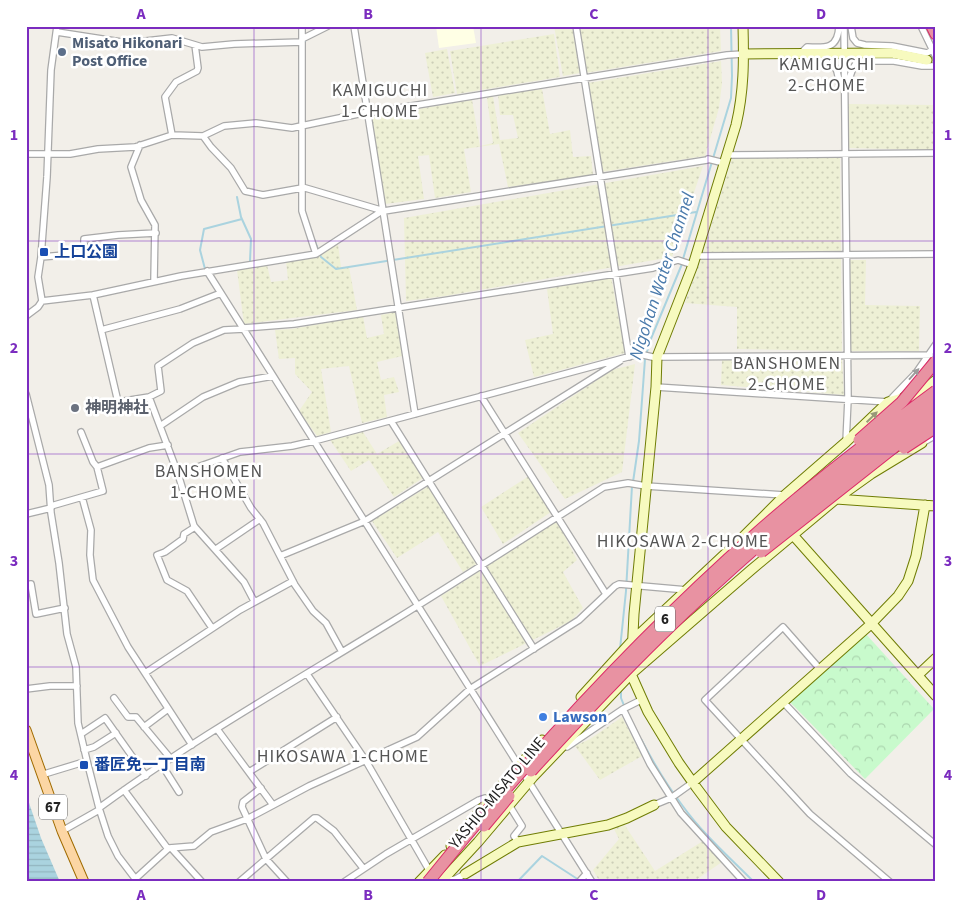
<svg xmlns="http://www.w3.org/2000/svg" width="962" height="908" font-family="'Source Sans 3','Noto Sans JP',sans-serif">
	<style>
		.education { fill: #ffffe5 }
		.farmland { fill: url(#farmland-dots) }
		.park { fill: url(#park-crowns) }
		.water { fill: url(#water-rules) }
		.lines { fill: none; stroke-linecap: round; stroke-linejoin: round }
		.stream { stroke: #aad3df; stroke-width: 2 }
		.secondary-tunnel { stroke: #c8c6c1; stroke-width: 9; stroke-dasharray: 9 4.5; stroke-linecap: butt }
		.street-casing { stroke: #a9a9a9; stroke-width: 8 }
		.secondary-casing { stroke: #707d05; stroke-width: 11 }
		.primary-casing { stroke: #a06b00; stroke-width: 11 }
		.highway-casing { stroke: #dc2a67; stroke-width: 13 }
		.street { stroke: #fff; stroke-width: 5.5 }
		.secondary { stroke: #f7fabf; stroke-width: 9 }
		.primary { stroke: #fcd6a4; stroke-width: 9 }
		.highway { stroke: #e892a2; stroke-width: 11 }
		.highway-bridge-casing { stroke: #dc2a67; stroke-width: 13; stroke-linecap: butt }
		.highway-bridge { stroke: #e892a2; stroke-width: 11 }
		.oneway { fill: #9c9c9c }
		.oneway2 { fill: #979978 }
		.grid { fill: none; stroke: #7b2cbf; stroke-width: 1; stroke-opacity: 0.55 }
		.service-dot { fill: #5c6f8a; stroke: #fff; stroke-width: 2 }
		.transit-dot { fill: #1a4fb4; stroke: #fff; stroke-width: 2 }
		.worship-dot { fill: #6b7280; stroke: #fff; stroke-width: 2 }
		.shop-dot { fill: #3f7fe0; stroke: #fff; stroke-width: 2 }
		.labels { text-anchor: middle; dominant-baseline: central; stroke-width: 5; stroke-linejoin: round; paint-order: stroke }
		.shield { fill: #fff; stroke: #646464; stroke-width: 1 }
		.shield-label { font-size: 15px; font-weight: bold; fill: #222 }
		.service-label { font-size: 16px; font-weight: bold; fill: #4e5e75; stroke: #fff; text-anchor: start }
		.transit-label { font-size: 16px; font-weight: bold; fill: #164399; stroke: #fff; text-anchor: start }
		.worship-label { font-size: 16px; font-weight: bold; fill: #5b616d; stroke: #fff; text-anchor: start }
		.shop-label { font-size: 16px; font-weight: bold; fill: #366cbe; stroke: #fff; text-anchor: start }
		.street-label { font-size: 16px; fill: #222; stroke: #fff }
		.neighbourhood-label { font-size: 18px; letter-spacing: 1px; fill: #555; stroke: #fff }
		.water-label { font-size: 18px; font-style: italic; fill: #4a7aab; stroke: #fff }
		.neatline { fill: none; stroke: #7b2cbf; stroke-width: 2 }
		.grid-label { font-size: 16px; text-anchor: middle; font-weight: bold; fill: #7b2cbf }
	</style>
	<defs>
		<pattern id="farmland-dots" width="8" height="8" patternUnits="userSpaceOnUse" patternTransform="scale(1.25)"><rect width="8" height="8" fill="#eef0d5"/><path d="M2 2h.1M6 6h.1" fill="none" stroke="#ccceb7" stroke-width="1.8" stroke-linecap="round"/></pattern>
		<pattern id="park-crowns" width="20" height="18" patternUnits="userSpaceOnUse" patternTransform="scale(1.25)"><rect width="20" height="18" fill="#c8facc"/><path d="M2 6a3 3 0 1 1 6 0M12 15a3 3 0 1 1 6 0" fill="none" stroke="#acd6af"/></pattern>
		<pattern id="water-rules" width="6" height="5" patternUnits="userSpaceOnUse" patternTransform="scale(1.25)"><rect width="6" height="5" fill="#aad3df"/><path d="M0 2.5h6" fill="none" stroke="#92b5bf"/></pattern>
	</defs>
	<rect width="100%" height="100%" fill="#f2efe9"/>
	<path class="education" d="M436,26H473L476,43L439,48Z"/>
	<path class="farmland" d="M554,26H572L580,73L563,76Z
		M579,26H720L721,51L585,73Z
		M554,34L560,77L457,94L450,51Z
		M447,49L455,93L433,97L425,53Z
		M721,61L722,83L719,108L705,156L601,172L588,83Z
		M542,89L550,134L570,130L573,157L591,156L593,175L508,187L499,144L464,149L471,192L435,198L429,155L418,156L424,199L385,204L371,117L472,100L480,146L493,143L487,98L493,96L500,140L518,138L513,115H500L498,95Z
		M846,104L936,105V150L848,148Z
		M840,155L842,351L737,349V307L685,303L704,249L732,158Z
		M703,166L672,257L445,296L406,301L404,218Z
		M338,244L341,267H349L357,310L244,324L237,270L267,265L271,282L288,280L286,261L318,256Z
		M849,260H866L865,305L920,306L919,351H849Z
		M611,276L625,353L534,377L525,340L553,334L547,289Z
		M396,312L402,356L377,362L381,380L394,377L399,392L384,395L387,417L362,423L349,366L321,369L331,432L317,436L299,411L312,392L295,374V358L279,359L275,330L292,329L363,316L367,338L384,334L381,315Z
		M722,360H842L844,395L721,385Z
		M635,364L622,472L565,499L518,433L612,370Z
		M363,432L377,454L399,441L423,478L394,497L369,460L351,471L330,440Z
		M529,476L551,512L503,544L481,507Z
		M429,486L478,563L463,572L438,532L397,558L372,521Z
		M557,521L577,560L563,572L583,608L571,621L480,666L441,596Z
		M622,717L642,756L600,780L575,746L590,739Z
		M624,824L655,871L703,841L722,862L693,882H600L593,870L619,839L613,827Z"/>
	<path class="park" d="M865,633L934,709L865,779L789,701Z"/>
	<path class="water" d="M26,794L41,838L60,882H26Z"/>
	<g class="lines">
		<path class="stream" d="M305,76V26
			M237,197L241,217L251,239L250,261
			M314,239L321,257L336,269L696,212
			M683,259L731,98L732,76L731,26
			M205,269L200,250L204,229L242,219
			M633,482L639,441L645,359L650,341L682,264
			M620,649L626,591L632,486
			M621,691V698L625,708
			M641,739C653,762 666,784 682,805C702,833 729,857 754,882
			M517,882L542,856L579,880"/>
		<path class="secondary-tunnel" d="M927,60H936"/>
		<g class="street-casing">
			<path id="street" d="M302,26V211L316,254
				M354,26L415,414
				M576,26L629,357
				M839,26C838,49 826,48 807,47L800,54C820,69 836,48 839,83L844,88C852,80 849,68 859,61H894L922,66H936
				M844,26L848,399L846,442
				M851,26L853,38L857,43L865,45L892,46L927,53L932,50
				M921,26L936,57
				M57,32L128,43L172,38L202,47L234,44L302,42
				M302,39L328,26
				M368,113L727,55L743,54
				M301,126L368,112
				M172,135L165,97L176,82L197,71L198,68L195,45
				M203,136L211,147L231,168L245,191L263,195L302,188
				M140,145L131,167L141,200L155,225L154,281
				M26,154H70L98,149L135,147L172,135L203,136L224,126L256,123L292,128L301,126
				M727,155L936,153
				M708,159L724,163
				M302,187L384,211
				M384,211L707,160
				M696,256L936,254
				M41,257L65,255L84,251V239L118,235L156,233
				M207,271L592,882
				M93,295L118,402L149,397L161,391L158,366L193,343L224,330L244,329
				M42,301L93,295L181,276L316,254L382,211
				M26,316L38,307L42,301L38,277L41,257L47,177L51,70L57,26
				M243,328L294,324L653,268L678,260L693,265
				M101,330L180,309L221,293
				M657,357L930,355
				M656,387L888,402L916,373L936,344
				M26,394L49,485L51,513L59,563L67,634L76,667L78,723L87,761L99,808L108,836L118,856L137,881
				M481,396L606,594
				M149,397L178,474L194,526L244,582L254,601
				M391,421L534,649
				M160,426L203,397L239,382L273,376
				M81,432L93,462L97,467
				M922,443L936,435
				M222,458L251,508L263,523L295,585L313,611L326,623L342,652
				M178,474L240,452L292,446L314,441L639,354L657,358
				M82,497L91,530L90,555L93,580L128,647L192,745
				M51,506L103,491L97,467L149,448L168,445
				M26,514L51,508
				M195,527L184,534L183,539L165,552L157,555L167,580L187,591L212,628
				M216,549L260,519
				M280,556L365,521L620,361
				M26,585L31,584L36,614L65,608
				M819,668L783,627L705,700L810,814L890,882
				M145,673L240,610L293,581
				M307,674L366,761L429,870
				M26,689L50,686H77
				M114,698L128,717H136L171,759
				M783,702L851,774L936,845
				M623,709L650,764L681,813L744,882
				M144,727L168,709
				M217,729L273,805
				M81,734L105,718L146,776
				M563,744L567,747L623,709L641,700
				M84,750L94,747L116,733
				M162,765L179,792
				M249,772L337,717
				M41,775L87,761
				M261,788L243,802L242,807L266,859L287,882
				M124,790L168,849
				M509,805L522,826L514,836L518,842
				M654,805L671,798L692,783
				M99,808C192,740 294,682 393,621C464,577 534,532 604,487L628,483L646,486L799,496
				M62,831L99,810
				M172,849L202,882
				M135,879L169,848L194,846L211,832L247,819L309,786L417,737L470,689L579,620L615,586L619,584L687,590
				M446,881L456,879L465,874
				M239,882L314,818H317L334,831L363,868
				M344,882L386,854L479,800L485,798L491,799
				M579,882L587,873"/>
		</g>
		<g class="secondary-casing">
			<path id="secondary" d="M743,26C744,61 744,91 736,125L693,265L657,357L656,387L634,614L631,674L648,712L679,763L696,787L726,827L779,882
				M743,54L892,53L927,60
				M912,414C908,398 925,389 936,380
				M836,499L936,506
				M788,532L793,535L936,696
				M918,675L936,658
				M581,697L632,641L743,537L785,495L846,442L888,402L906,397
				M692,783L871,624L898,596L908,581L916,556L925,505
				M451,846L490,799L542,740
				M465,874L518,842L608,825L627,818L654,805
				M419,882L445,855
				M441,882L478,842L533,777L631,674L751,570L836,499L871,474L922,443V441"/>
		</g>
		<g class="primary-casing">
			<path id="primary" d="M26,730L62,831L84,882"/>
		</g>
		<g class="highway-casing">
			<path id="highway" d="M932,26L936,34"/>
		</g>
		<use href="#street" class="street"/>
		<use href="#secondary" class="secondary"/>
		<use href="#primary" class="primary"/>
		<use href="#highway" class="highway"/>
		<g class="highway-bridge-casing">
			<path id="highway-bridge" d="M859,440L902,402L936,361
				M904,448L936,427
				M761,552L936,414
				M531,771C573,725 615,680 659,637C746,552 839,474 936,402
				M484,826L509,796
				M428,882C529,757 637,639 758,532C815,482 875,436 936,391"/>
		</g>
		<use href="#highway-bridge" class="highway-bridge"/>
	</g>
	<defs><path id="oneway-solid" d="M-6-.8H1V-3.2L6.5 0L1 3.2V.8H-6Z" transform="scale(1.25)"/></defs>
	<use class="oneway" href="#oneway-solid" transform="translate(914 374) rotate(-48)"/>
	<use class="oneway2" href="#oneway-solid" transform="translate(872 417) rotate(-44)"/>
	<path class="grid" d="M254,26V882M481,26V882M708,26V882M26,241H936M26,454H936M26,667H936"/>
	<circle class="service-dot" cx="62" cy="52" r="5"/>
	<g class="transit-dot">
		<rect x="39" y="247" width="10" height="10" rx="2.5"/>
		<rect x="79" y="760" width="10" height="10" rx="2.5"/>
	</g>
	<circle class="worship-dot" cx="75" cy="408" r="5"/>
	<circle class="shop-dot" cx="543" cy="717" r="5"/>
	<g class="labels">
		<g class="shield">
			<rect x="655" y="606.5" width="20" height="25" rx="4"/>
			<rect x="39" y="794.5" width="28" height="25" rx="4"/>
		</g>
		<g class="shield-label">
			<text x="665" y="619">6</text>
			<text x="53" y="807">67</text>
		</g>
		<g class="service-label">
			<text x="72" y="43">Misato Hikonari<tspan x="72" dy="18">Post Office</tspan></text>
		</g>
		<g class="transit-label">
			<text x="54" y="252">上口公園</text>
			<text x="94" y="765">番匠免一丁目南</text>
		</g>
		<g class="worship-label">
			<text x="85" y="408">神明神社</text>
		</g>
		<g class="shop-label">
			<text x="553" y="717">Lawson</text>
		</g>
		<g class="street-label">
			<text transform="translate(497 793) rotate(-50)">YASHIO-MISATO LINE</text>
		</g>
		<g class="neighbourhood-label">
			<text x="827" y="64">KAMIGUCHI<tspan x="827" dy="21">2-CHOME</tspan></text>
			<text x="380" y="90">KAMIGUCHI<tspan x="380" dy="21">1-CHOME</tspan></text>
			<text x="787" y="363">BANSHOMEN<tspan x="787" dy="21">2-CHOME</tspan></text>
			<text x="209" y="471">BANSHOMEN<tspan x="209" dy="21">1-CHOME</tspan></text>
			<text x="683" y="541">HIKOSAWA 2-CHOME</text>
			<text x="343" y="756">HIKOSAWA 1-CHOME</text>
		</g>
		<g class="water-label">
			<text transform="translate(662 276) rotate(-72)">Nigohan Water Channel</text>
		</g>
	</g>
	<rect width="962" height="908" fill="none" stroke="#ffffff" stroke-width="55"/>
	<rect x="28" y="28" width="906" height="852" class="neatline"/>
	<g class="grid-label">
		<text x="141" y="19">A</text>
		<text x="368" y="19">B</text>
		<text x="594" y="19">C</text>
		<text x="821" y="19">D</text>
		<text x="14" y="140">1</text>
		<text x="948" y="140">1</text>
		<text x="14" y="353">2</text>
		<text x="948" y="353">2</text>
		<text x="14" y="566">3</text>
		<text x="948" y="566">3</text>
		<text x="14" y="780">4</text>
		<text x="948" y="780">4</text>
		<text x="141" y="900">A</text>
		<text x="368" y="900">B</text>
		<text x="594" y="900">C</text>
		<text x="821" y="900">D</text>
	</g>
</svg>
